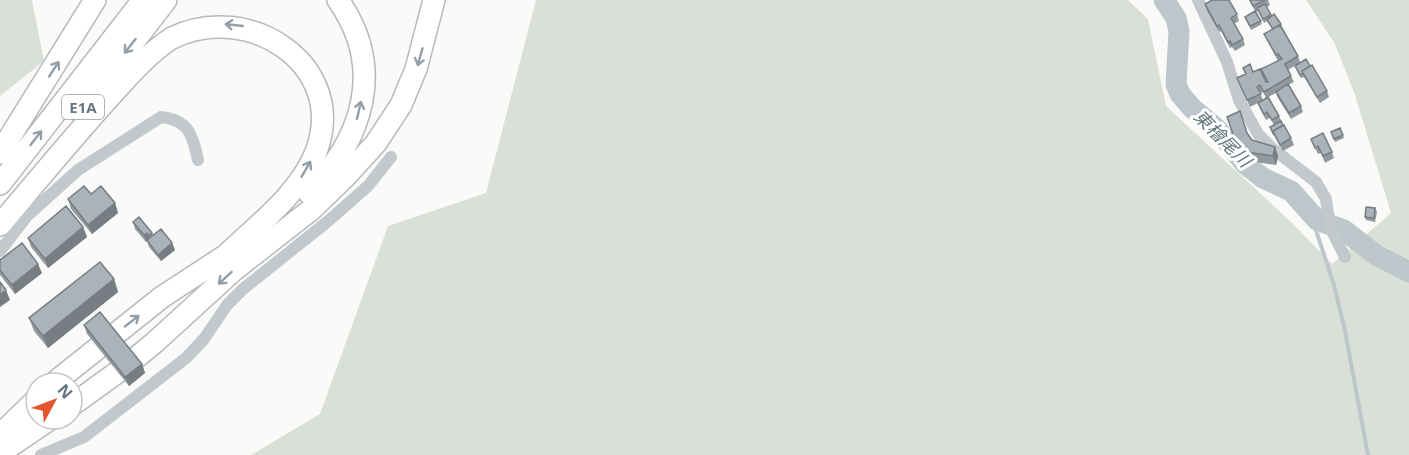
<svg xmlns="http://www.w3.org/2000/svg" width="1409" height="455" font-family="'Noto Sans','Noto Sans JP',sans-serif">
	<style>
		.green { fill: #dadfd7 }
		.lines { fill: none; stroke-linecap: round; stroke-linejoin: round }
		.stream { stroke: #bbc7cb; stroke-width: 4 }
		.river { stroke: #bbc7cb; stroke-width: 21 }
		.motorway-casing { stroke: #b4b9bd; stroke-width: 24 }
		.minor { stroke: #c3c8cc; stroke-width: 12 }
		.motorway { stroke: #fff; stroke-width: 21 }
		.wall { fill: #929a9f; fill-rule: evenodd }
		.shaded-wall { fill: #777d82 }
		.building { fill: #aab3b9; stroke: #777d82; stroke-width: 1.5 }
		.oneway { stroke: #939fa8 }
		.labels { text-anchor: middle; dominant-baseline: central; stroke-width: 6; stroke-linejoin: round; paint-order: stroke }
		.shield { fill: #fff; stroke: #939fa8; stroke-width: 1.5 }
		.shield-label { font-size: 15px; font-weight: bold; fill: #657683 }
		.water-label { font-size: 18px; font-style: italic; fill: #60757c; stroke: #fff }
	</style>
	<rect width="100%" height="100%" fill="#fafaf8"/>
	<path class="green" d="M0,0H32L44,61L0,96Z
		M536,0H1128L1148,19L1166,106L1290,221L1332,264L1391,213L1355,95L1335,44L1306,0H1409V455H251L320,414L388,226L486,193Z"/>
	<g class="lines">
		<path class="stream" d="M1310,212L1334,285L1345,331L1368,455"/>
		<path class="river" d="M1164,0L1176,18L1179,31L1176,84L1180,94L1192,108L1217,129L1245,164L1263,178L1291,191L1317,220L1344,230L1376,255L1409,272"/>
		<g class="motorway-casing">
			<path id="motorway" d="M80,111L166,0
				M0,153L95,0
				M0,184L143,0
				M309,193C363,139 386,68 338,0
				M0,225C35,183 70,141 106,101C126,79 147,54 172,38C248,0 349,65 316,152C299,195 256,226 224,257
				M54,383L162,297L234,250
				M72,405L126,366L154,343L234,270L312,209L346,176L376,143L401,105L416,69L434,0
				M0,435L36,400
				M0,453L50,419"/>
		</g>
		<path class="minor" d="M1198,0L1227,62L1239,100L1258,134L1273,149L1316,182L1326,199L1330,227L1345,257
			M0,251L27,216L78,170L161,117C189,120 193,136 198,160
			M41,455L84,437L186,358L204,339L227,305L243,289L327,222L368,186L391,157"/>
		<use href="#motorway" class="motorway"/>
	</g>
	<path class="wall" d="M1249,0H1268L1270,5L1267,7L1272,16L1281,24L1282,27L1298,56L1300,62L1327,91L1329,97L1320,103L1304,77L1301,78L1296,69V65L1288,70L1294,82L1288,85L1301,106L1303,112L1291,119L1278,98L1276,93L1268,97L1291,138L1294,145L1283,151L1271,130L1270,127L1274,125L1270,118L1266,120L1260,109L1258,103L1250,107L1237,78L1253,72L1266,82H1267L1261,69L1278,61L1267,40L1264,34L1272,29L1267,21L1264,23L1258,11L1256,12L1262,24L1251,30L1246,20L1245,17L1255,11ZM1263,92L1266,98L1263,100L1260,93Z
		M1205,4L1237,14L1239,21L1234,24L1243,39L1245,45L1235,51L1232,47L1230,48L1221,31L1219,32L1207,11Z
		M1227,117L1248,134L1252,140L1275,147L1278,156L1276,165L1242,160Z
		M1340,128L1344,138L1335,142L1331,132Z
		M1311,139L1332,152L1334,158L1325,163L1321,153L1318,154Z
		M91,194L115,203L118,213L92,234L71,209L68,199Z
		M1375,208L1377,212L1375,222L1366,220L1365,217Z
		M133,222L152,233L153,235L172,243L175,250L161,261L149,247L147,241L146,242L135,229Z
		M83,227L87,237L48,268L31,247L28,238Z
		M0,260L42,273L15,294L0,275Z
		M114,279L118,292L48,348L34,331L29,318Z
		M84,325L142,364L145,373L129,386L87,334Z"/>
	<path class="shaded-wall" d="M1275,147L1278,156L1276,165L1273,156Z
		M115,203L118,213L92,234L88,225Z
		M83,227L87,237L48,268L45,259Z
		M147,233L149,239L146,242L144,235Z
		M172,243L175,250L161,261L158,255Z
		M38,264L42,273L15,294L12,285Z
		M114,279L118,292L48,348L43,336Z
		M6,290L10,300L0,307V295Z
		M142,364L145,373L129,386L125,377Z"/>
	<path class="building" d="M1212,0H1229L1237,14L1231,18L1243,39L1232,45L1230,41L1228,42L1219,25L1217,26L1205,4Z
		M1250,0H1265L1253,6Z
		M1265,4L1271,15L1263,19L1257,8Z
		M1255,11L1261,21L1250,26L1245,17Z
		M1274,14L1281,24L1273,29L1267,20Z
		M1280,25L1298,56L1285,64L1291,76L1264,92L1260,85L1257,87L1261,94L1247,100L1237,78L1246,74L1243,68L1250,64L1253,72L1260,69L1266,82H1268L1261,69L1282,59L1278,54L1276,55L1264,34Z
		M1306,59L1310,66L1302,71L1303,73L1300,75L1295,66Z
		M1312,65L1327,91L1317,97L1302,71Z
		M1288,84L1301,106L1289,113L1276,92Z
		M1268,97L1279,116L1272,120L1267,112L1264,114L1258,103Z
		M1240,111L1247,133L1252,140L1275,147L1273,156L1239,151L1227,117Z
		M1281,121L1283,125L1273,131L1274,135L1270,127Z
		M1284,125L1291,138L1280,145L1273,131Z
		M1340,128L1343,135L1334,139L1331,132Z
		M1323,133L1332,152L1323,156L1318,146L1315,148L1311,139Z
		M84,186L91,194L101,186L115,203L88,225L68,199Z
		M66,206L83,227L45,259L28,238Z
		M1366,207L1375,208L1374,218L1365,217Z
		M139,217L152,233L149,236L147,233L144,235L133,222Z
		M161,229L172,243L158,255L147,240Z
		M22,243L38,264L12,285L0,270V260Z
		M100,262L114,279L43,336L29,318Z
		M0,282L6,290L0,295Z
		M100,312L142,364L125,377L84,325Z"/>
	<defs><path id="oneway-shaft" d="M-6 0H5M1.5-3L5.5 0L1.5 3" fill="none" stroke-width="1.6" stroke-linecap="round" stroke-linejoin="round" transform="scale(1.5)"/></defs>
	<g class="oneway">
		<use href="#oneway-shaft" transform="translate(234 25) rotate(-174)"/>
		<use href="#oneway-shaft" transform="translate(130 46) rotate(128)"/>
		<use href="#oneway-shaft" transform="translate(420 57) rotate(106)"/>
		<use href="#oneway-shaft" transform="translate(54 69) rotate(-57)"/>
		<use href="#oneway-shaft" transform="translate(359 110) rotate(-77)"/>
		<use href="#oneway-shaft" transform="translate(36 138) rotate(-52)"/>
		<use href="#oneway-shaft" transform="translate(306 169) rotate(-60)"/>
		<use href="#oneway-shaft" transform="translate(225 278) rotate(138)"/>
		<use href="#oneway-shaft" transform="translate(132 321) rotate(-38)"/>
	</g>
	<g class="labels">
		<rect class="shield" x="62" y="95" width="42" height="24" rx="4.5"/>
		<g class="shield-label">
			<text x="83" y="107">E1A</text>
		</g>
		<g class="water-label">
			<text transform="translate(1223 138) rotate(45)">東檜尾川</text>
		</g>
	</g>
	<g transform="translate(54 401) rotate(49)"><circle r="28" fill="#ffffff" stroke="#c1c8cd" stroke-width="1.5"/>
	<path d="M0-4.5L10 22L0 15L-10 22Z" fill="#e4572e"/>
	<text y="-9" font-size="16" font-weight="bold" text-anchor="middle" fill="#657683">N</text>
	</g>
</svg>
